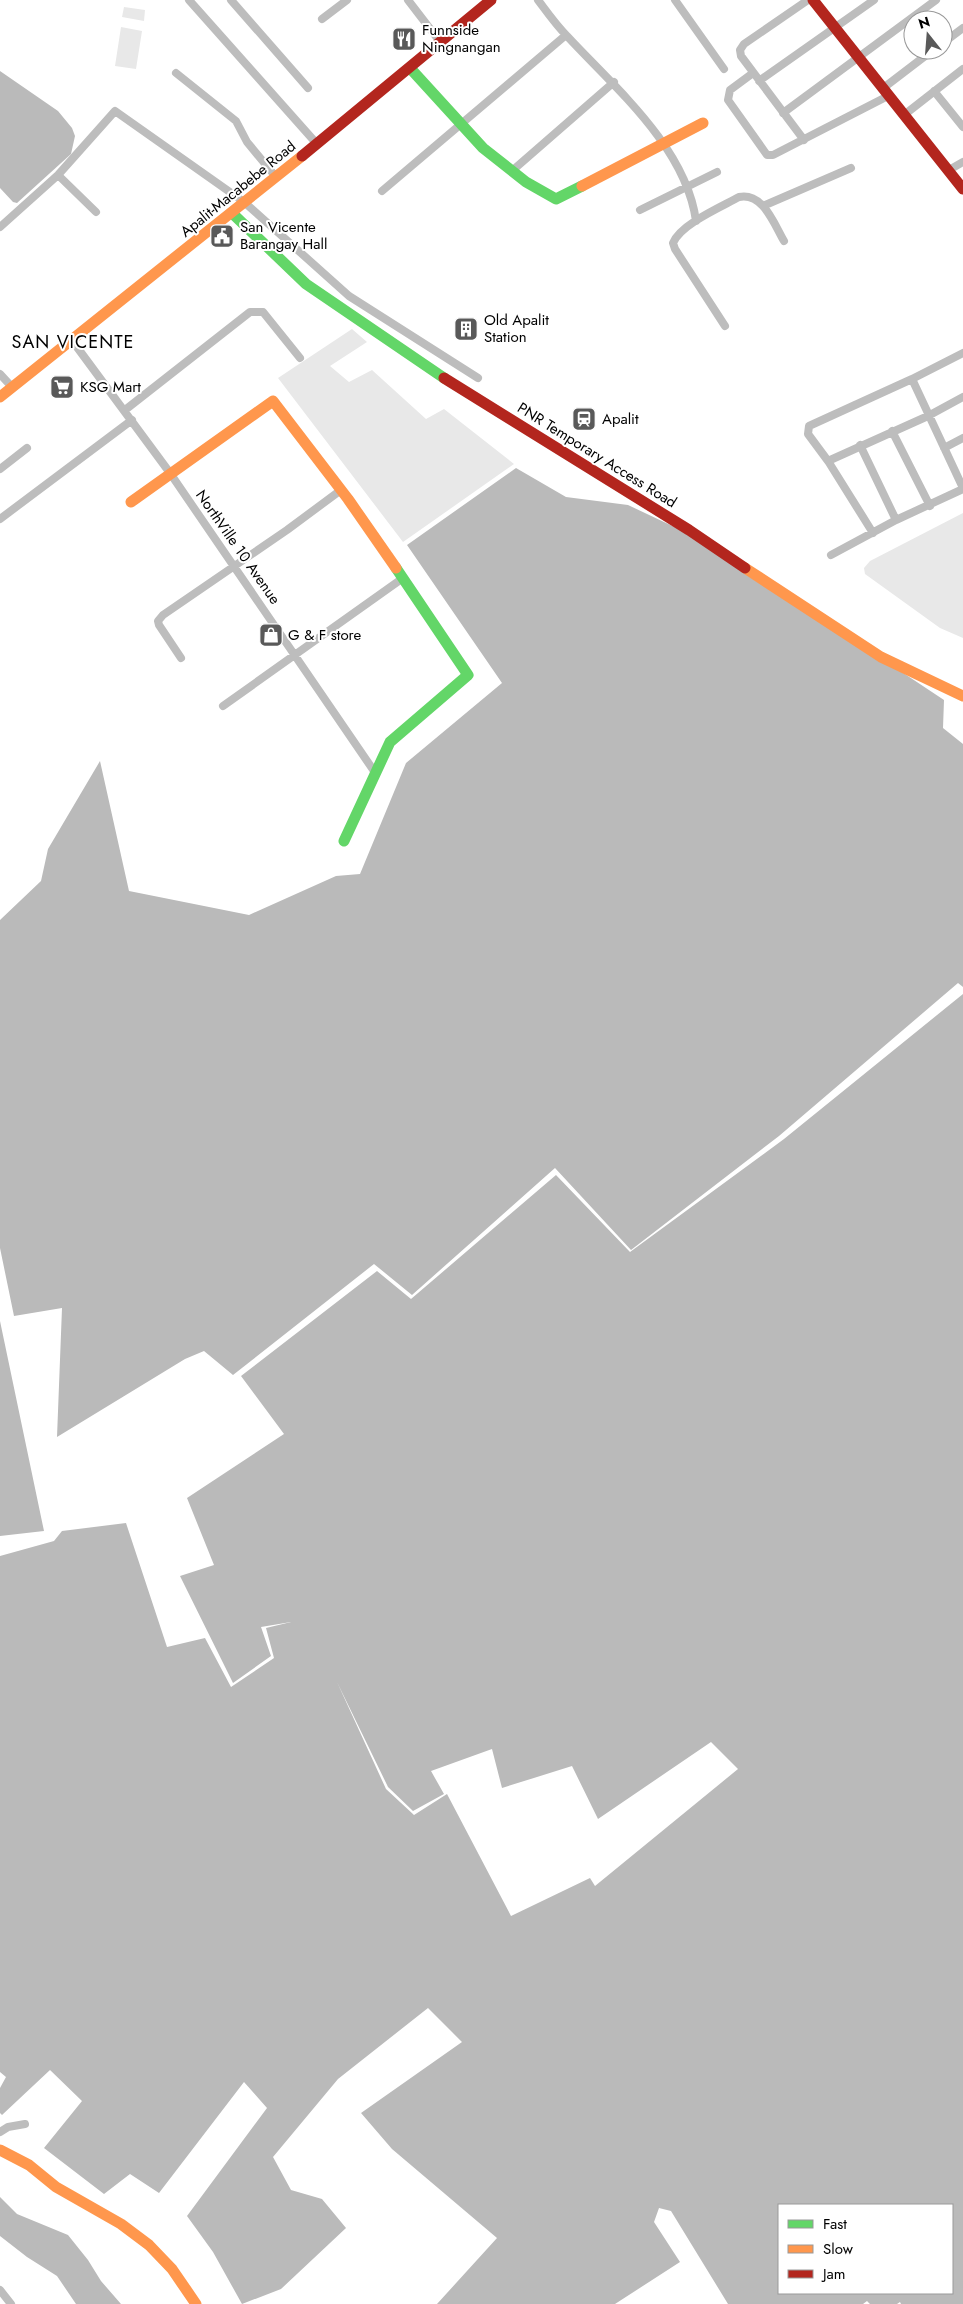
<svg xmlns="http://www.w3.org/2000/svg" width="963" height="2304" font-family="Jost,sans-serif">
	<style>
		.green { fill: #e8e8e8 }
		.water { fill: #bababa; fill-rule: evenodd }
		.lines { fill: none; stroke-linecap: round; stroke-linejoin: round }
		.street { stroke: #bdbdbd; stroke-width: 8 }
		.fast { stroke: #63d668; stroke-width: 11 }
		.slow { stroke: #ff974d; stroke-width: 11 }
		.jam { stroke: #b3261e; stroke-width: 11 }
		.labels { text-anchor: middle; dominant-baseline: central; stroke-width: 4; stroke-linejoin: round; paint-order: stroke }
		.poi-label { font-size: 15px; fill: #000; stroke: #fff; text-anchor: start }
		.street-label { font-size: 15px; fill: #000; stroke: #fff }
		.quarter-label { font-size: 18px; letter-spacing: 1px; fill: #000; stroke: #fff }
	</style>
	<rect width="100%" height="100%" fill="#fff"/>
	<path class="green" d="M124,7L145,10L144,21L122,17Z
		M121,27L142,31L136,69L115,66Z
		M352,329L367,342L330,366L349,382L372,370L426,419L444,409L514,464L403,542L278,378Z
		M963,513V638L940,628L865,574L864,568L870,561Z"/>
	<path class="water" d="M0,71L58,111L72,128L75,136L71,154L17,203L13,202L0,188Z
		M516,468L566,497L628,505L736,556L846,635L944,700L943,728L963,744V987L958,983L779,1136L631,1250L555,1168L412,1295L374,1264L233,1375L204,1351L185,1359L57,1437L62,1308L14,1316L0,1248V920L41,881L48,849L100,761L129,891L249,915L336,876L360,874L406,763L502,683L407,545Z
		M963,994V2304H901L900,2302L897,2304H870L867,2301L863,2304H728L671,2211L659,2208L654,2222L680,2262L615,2304H437L497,2238L392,2149L361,2113L462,2042L428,2008L338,2079L273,2157L291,2190L322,2199L346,2228L281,2289L242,2304L213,2252L187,2216L267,2108L244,2082L159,2193L130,2174L104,2194L44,2148L82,2101L50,2070L2,2115L0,2113V2088L6,2077L0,2072V1556L54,1541L62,1531L126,1523L167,1647L205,1638L231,1687L274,1658L266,1628L291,1622L261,1627L271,1656L233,1683L180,1576L214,1565L187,1498L284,1434L241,1376L377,1271L411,1299L556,1175L630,1252L784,1139ZM337,1682L388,1787L413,1811L444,1794L431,1771L492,1749L502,1788L572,1766L598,1819L711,1742L738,1769L595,1886L590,1878L511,1916L447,1794L414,1815L386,1789ZM779,2205H952V2293H779Z
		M0,1321L44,1531L0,1536Z
		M0,2197L17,2214L68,2235L88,2260L101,2281L121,2304H76L57,2276L27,2257L0,2236Z"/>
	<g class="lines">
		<path class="street" d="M189,0L317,144
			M231,0L308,88
			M408,0L441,43
			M538,0C547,12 556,25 567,36C615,88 686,147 696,221
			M675,0L724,69
			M322,19L347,0
			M943,43L963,28
			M176,73L236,121L247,142L276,177
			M753,73L730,90L728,100L767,155H773L888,96
			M759,81L874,0
			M882,89L933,50
			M934,91L963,127
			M783,113L936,0
			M904,115L963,69
			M804,140L741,56L740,50L744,44L808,0
			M513,170L614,82
			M949,170L963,162
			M58,175L96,212
			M382,191L566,35
			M763,206L851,168
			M640,210L717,172
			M0,227L58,175L115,111L244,202L349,296L478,378
			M725,326L675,249L673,243C681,224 721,207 739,197C763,192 774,224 784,241
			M71,339L170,473L376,774
			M0,374L12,387
			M912,379L963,488
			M125,410L250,312H263L300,358
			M892,431L930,506
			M860,445L896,520
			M944,448L963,438
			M828,461L928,416L963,397
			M0,469L27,448
			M0,519L132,420
			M873,533L828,461L808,434L809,426L912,379L963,353
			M831,555L896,520L963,489
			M181,658L159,625L158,621L163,615L287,530L341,490
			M223,706L403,578
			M0,2132L8,2127L25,2124
			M0,2290L11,2304"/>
		<path class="fast" d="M410,68L483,148L526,182L556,199L582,186
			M232,213L306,284L444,378
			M344,841L390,742L468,675L396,568"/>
		<path class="slow" d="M582,186L703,123
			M0,397L302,156
			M131,502L273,401L348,499L396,568
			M745,568L881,657L963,696
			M0,2150L29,2165L56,2187L121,2224L149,2245L172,2269L196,2304"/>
		<path class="jam" d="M813,0L963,189
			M302,156L491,0
			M444,378L689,530L745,568"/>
	</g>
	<defs>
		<g id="restaurant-square" transform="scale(1.25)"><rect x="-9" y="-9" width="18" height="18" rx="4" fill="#595959" stroke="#fff"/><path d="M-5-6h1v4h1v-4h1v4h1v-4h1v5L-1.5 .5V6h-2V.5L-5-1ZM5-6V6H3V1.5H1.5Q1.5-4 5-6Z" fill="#fff"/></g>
		<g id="civic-square" transform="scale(1.25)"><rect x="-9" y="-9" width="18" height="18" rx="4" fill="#595959" stroke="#fff"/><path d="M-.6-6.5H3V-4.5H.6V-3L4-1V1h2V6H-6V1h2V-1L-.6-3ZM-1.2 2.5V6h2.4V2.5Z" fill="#fff"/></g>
		<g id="building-square" transform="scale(1.25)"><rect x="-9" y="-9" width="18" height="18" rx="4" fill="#595959" stroke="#fff"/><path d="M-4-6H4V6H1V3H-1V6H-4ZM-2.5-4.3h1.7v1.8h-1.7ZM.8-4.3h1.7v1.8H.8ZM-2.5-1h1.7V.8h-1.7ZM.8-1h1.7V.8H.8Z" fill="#fff"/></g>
		<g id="supermarket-square" transform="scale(1.25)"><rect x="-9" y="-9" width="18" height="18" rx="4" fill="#595959" stroke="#fff"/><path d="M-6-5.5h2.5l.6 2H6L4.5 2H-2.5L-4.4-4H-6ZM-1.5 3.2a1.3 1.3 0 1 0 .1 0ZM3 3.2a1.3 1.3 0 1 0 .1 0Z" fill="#fff"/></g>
		<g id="station-square" transform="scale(1.25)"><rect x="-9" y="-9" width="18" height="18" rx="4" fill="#595959" stroke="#fff"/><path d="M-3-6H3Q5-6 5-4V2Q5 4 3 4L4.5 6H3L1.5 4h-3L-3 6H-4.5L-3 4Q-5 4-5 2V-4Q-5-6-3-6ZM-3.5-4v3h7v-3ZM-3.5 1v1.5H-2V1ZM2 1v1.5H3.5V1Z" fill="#fff"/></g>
		<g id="shop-square" transform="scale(1.25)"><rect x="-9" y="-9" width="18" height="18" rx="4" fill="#595959" stroke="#fff"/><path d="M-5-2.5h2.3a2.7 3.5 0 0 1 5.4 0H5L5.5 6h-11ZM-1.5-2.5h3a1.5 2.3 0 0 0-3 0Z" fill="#fff"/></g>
	</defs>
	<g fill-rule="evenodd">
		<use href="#restaurant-square" x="404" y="39"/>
		<use href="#civic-square" x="222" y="236"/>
		<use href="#building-square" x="466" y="329"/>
		<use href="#supermarket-square" x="62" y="387"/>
		<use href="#station-square" x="584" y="419"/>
		<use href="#shop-square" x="271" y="635"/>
	</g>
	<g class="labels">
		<g class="poi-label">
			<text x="422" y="30">Funnside<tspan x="422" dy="17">Ningnangan</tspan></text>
			<text x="240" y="227">San Vicente<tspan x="240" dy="17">Barangay Hall</tspan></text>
			<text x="484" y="320">Old Apalit<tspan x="484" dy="17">Station</tspan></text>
			<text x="80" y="387">KSG Mart</text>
			<text x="602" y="419">Apalit</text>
			<text x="288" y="635">G &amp; F store</text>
		</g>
		<g class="street-label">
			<text transform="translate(238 189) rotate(-39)">Apalit-Macabebe Road</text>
			<text transform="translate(597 455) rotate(32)">PNR Temporary Access Road</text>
			<text transform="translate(238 547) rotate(55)">NorthVille 10 Avenue</text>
		</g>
		<g class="quarter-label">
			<text x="73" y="342">SAN VICENTE</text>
		</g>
	</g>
	<rect x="778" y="2204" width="175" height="90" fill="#ffffff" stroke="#999999"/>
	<rect x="788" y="2220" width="25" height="8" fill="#63d668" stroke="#999999"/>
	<text x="823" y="2229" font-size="15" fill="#000000">Fast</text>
	<rect x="788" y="2245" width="25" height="8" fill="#ff974d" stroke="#999999"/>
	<text x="823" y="2254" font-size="15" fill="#000000">Slow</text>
	<rect x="788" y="2270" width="25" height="8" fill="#b3261e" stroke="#999999"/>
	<text x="823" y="2279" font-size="15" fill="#000000">Jam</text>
	<g transform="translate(928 35) rotate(343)"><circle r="24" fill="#ffffff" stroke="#999999"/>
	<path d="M0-4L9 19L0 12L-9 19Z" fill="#595959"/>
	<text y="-8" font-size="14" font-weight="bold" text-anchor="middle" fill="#000000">N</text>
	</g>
</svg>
